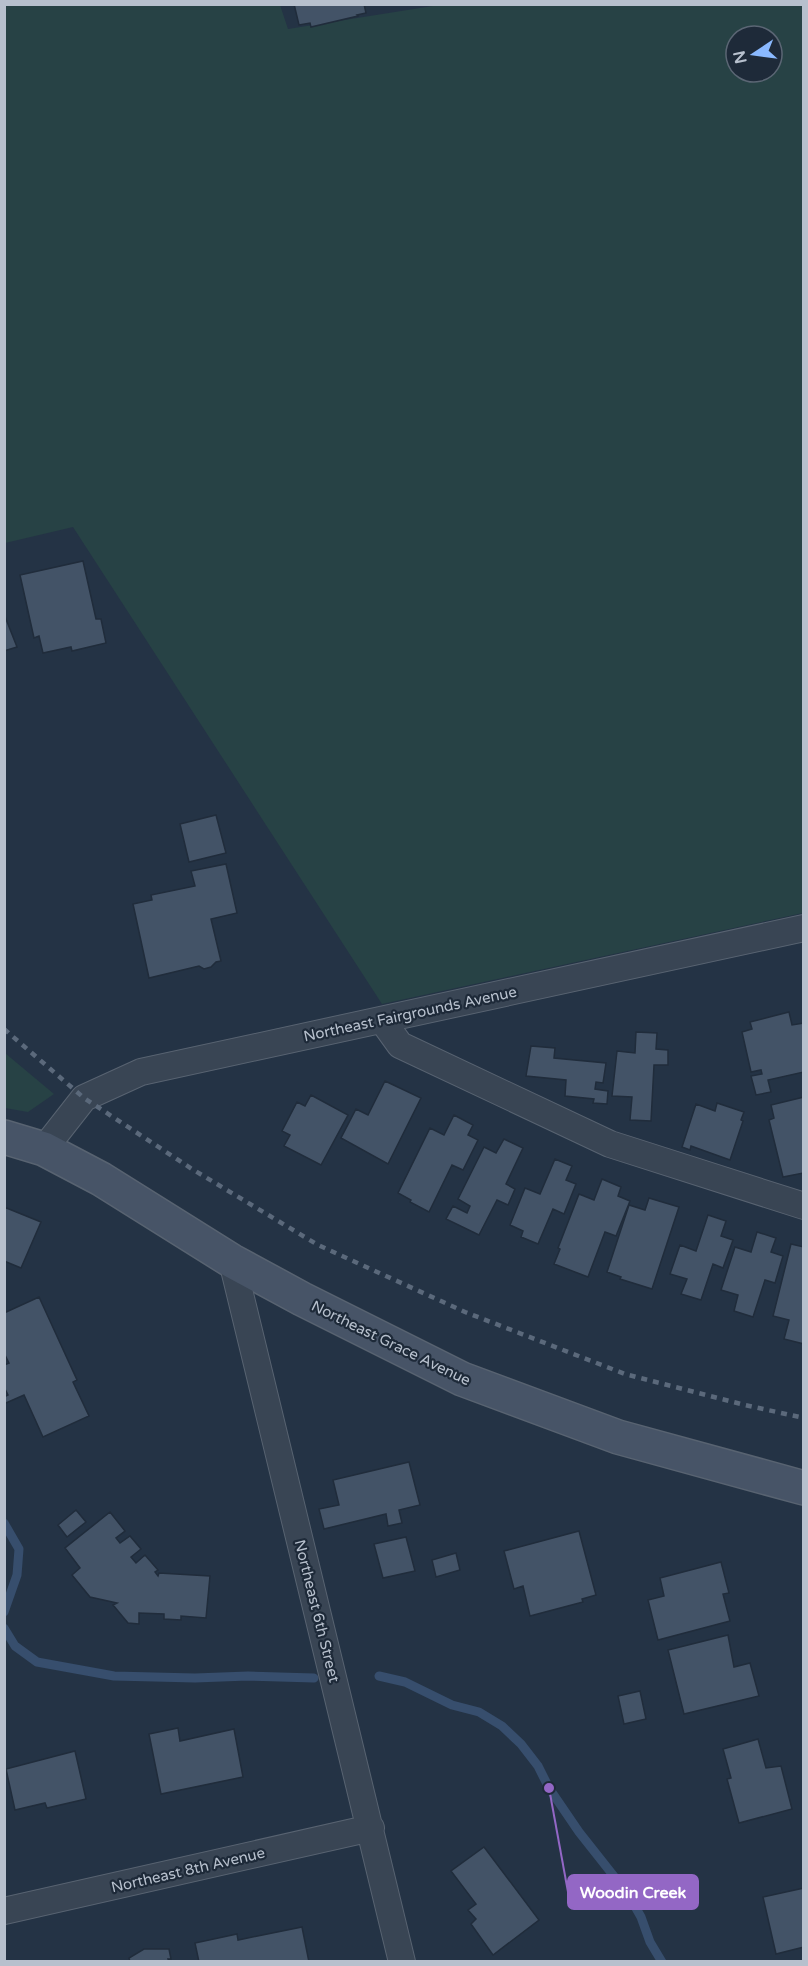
<svg xmlns="http://www.w3.org/2000/svg" width="808" height="1966" font-family="'Varela Round',sans-serif">
	<style>
		.green { fill: #274245; fill-rule: evenodd }
		.lines { fill: none; stroke-linecap: round; stroke-linejoin: round }
		.stream { stroke: #374e6d; stroke-width: 9 }
		.building { fill: #435367; stroke: #202c3b; stroke-width: 1.5 }
		.minor-casing { stroke: #586371; stroke-width: 28 }
		.secondary-casing { stroke: #586371; stroke-width: 36 }
		.minor { stroke: #394554; stroke-width: 26 }
		.secondary { stroke: #475467; stroke-width: 33 }
		.rail { stroke: #5b697b; stroke-width: 4.5; stroke-dasharray: 6 6; stroke-linecap: butt }
		.labels { text-anchor: middle; dominant-baseline: central; stroke-width: 4.5; stroke-linejoin: round; paint-order: stroke }
		.street-label { font-size: 15px; fill: #b7c0cd; stroke: #1e2a39 }
		.leader { fill: none; stroke: #9367c5; stroke-width: 2 }
		.callout-dot { fill: #9367c5; stroke: #1e2a39; stroke-width: 2 }
		.callout { fill: #9367c5; stroke: #9367c5; stroke-width: 2 }
		.callout-label { font-size: 16px; text-anchor: middle; font-weight: bold; fill: #fff }
	</style>
	<rect width="100%" height="100%" fill="#243345"/>
	<path class="green" d="M4,5H280L288,29L439,5H803V913L382,1004L73,527L5,543ZM736,36H772V72H736Z
		M4,1053H5L54,1094L28,1112L5,1108Z"/>
	<g class="lines">
		<path class="stream" d="M4,1523L19,1549L17,1575L4,1612
			M4,1628L15,1646L37,1662L114,1676L195,1678L248,1676L314,1678
			M379,1676L405,1682L452,1705L479,1712L502,1726L521,1744L538,1766L549,1788L579,1832L628,1894L641,1917L650,1942L662,1962"/>
	</g>
	<path class="building" d="M294,4H364L366,13L357,15L358,16L311,27L310,23L299,25Z
		M83,561L96,619H101L106,643L72,651L71,647L43,653L39,636L34,638L20,575Z
		M4,614L17,647L4,651Z
		M216,815L226,853L189,862L180,824Z
		M226,864L237,913L211,919L221,961L216,962L211,967L204,969L199,966L149,978L133,904L152,900L151,895L195,886L191,871Z
		M789,1012L792,1025L804,1023V1072L768,1080L771,1092L756,1095L751,1076L762,1074L761,1070L751,1072L742,1032L752,1029L750,1022Z
		M636,1032L657,1033L656,1049L668,1050V1065H654L651,1121L630,1120L632,1097L612,1096L617,1051L635,1053Z
		M531,1046L555,1048L554,1058L606,1063L603,1083L596,1082L595,1089L608,1091L607,1104L593,1103L594,1099L565,1096L566,1080L526,1076Z
		M385,1081L421,1098L388,1164L341,1138L356,1109L368,1115Z
		M311,1095L348,1115L321,1165L284,1146L290,1135L282,1131L297,1102L305,1106Z
		M804,1097V1176L803,1173L783,1177L769,1120L774,1118L771,1105Z
		M717,1103L744,1112L741,1120L743,1121L730,1160L691,1146L690,1150L682,1147L696,1104L715,1111Z
		M454,1115L473,1125L468,1135L478,1140L463,1170L452,1165L429,1212L410,1202L411,1200L398,1193L430,1128L444,1135Z
		M504,1139L523,1148L506,1184L515,1189L508,1205L497,1200L479,1235L446,1219L453,1206L467,1213L470,1206L458,1199L484,1147L496,1153Z
		M555,1159L572,1166L566,1180L576,1184L564,1214L553,1209L538,1244L521,1237L523,1231L510,1225L525,1188L540,1194Z
		M602,1179L621,1187L618,1196L630,1201L616,1236L605,1232L588,1277L554,1264L560,1249L558,1248L579,1194L594,1200Z
		M649,1198L679,1207L652,1289L620,1279L621,1277L607,1272L629,1205L645,1210Z
		M4,1207L41,1222L21,1268L4,1261Z
		M708,1215L726,1221L721,1236L733,1240L723,1268L713,1264L701,1300L681,1294L687,1279L670,1274L680,1245L696,1251Z
		M757,1232L776,1238L771,1252L783,1256L775,1283L765,1280L753,1317L734,1311L738,1295L721,1290L735,1247L751,1252Z
		M791,1244L804,1247V1344L784,1339L789,1320L773,1316Z
		M39,1297L77,1380L73,1382L89,1416L43,1437L24,1395L6,1403L4,1399V1397L8,1395L4,1387V1365L9,1363L4,1353V1313Z
		M409,1462L420,1505L399,1510L402,1523L388,1526L386,1514L324,1529L319,1509L339,1505L333,1480Z
		M76,1510L86,1522L67,1537L58,1525Z
		M110,1512L125,1531L116,1538L120,1543L130,1536L141,1549L131,1557L136,1563L145,1555L158,1570L155,1572L158,1576L159,1573L210,1576L206,1618L181,1616V1620L164,1619V1614L139,1613V1624L128,1623L113,1605L117,1603L90,1597L72,1575L80,1568L65,1548Z
		M579,1531L596,1595L582,1599L583,1602L530,1616L523,1586L514,1589L504,1551Z
		M406,1537L415,1571L383,1578L374,1544Z
		M456,1553L460,1570L436,1577L432,1560Z
		M721,1562L729,1593L723,1594L730,1621L658,1640L648,1600L664,1596L660,1578Z
		M728,1635L734,1667L750,1663L759,1696L684,1714L668,1650Z
		M640,1691L646,1719L624,1724L618,1696Z
		M178,1728L180,1741L234,1729L243,1777L161,1794L149,1734Z
		M758,1739L766,1768L781,1766L792,1809L739,1823L727,1779L731,1778L723,1749Z
		M75,1751L86,1799L47,1808L45,1803L15,1810L6,1769Z
		M484,1847L539,1920L493,1955L471,1924L476,1919L468,1910L476,1904L451,1871Z
		M804,1888V1947L776,1954L763,1897Z
		M302,1927L309,1962H199L195,1943L237,1934L238,1940Z
		M144,1949H169L171,1959H168L169,1962H130L129,1958Z"/>
	<g class="lines">
		<g class="minor-casing">
			<path id="minor" d="M382,1020L400,1045L610,1144L804,1206
				M44,1149L84,1098L141,1072L804,928
				M232,1261L402,1962
				M4,1911L371,1828"/>
		</g>
		<g class="secondary-casing">
			<path id="secondary" d="M4,1137L44,1149L101,1179L232,1261L302,1299L462,1379L618,1437L804,1488"/>
		</g>
		<use href="#minor" class="minor"/>
		<use href="#secondary" class="secondary"/>
		<path class="rail" d="M4,1029L84,1098L192,1169L318,1245L465,1312L625,1374L745,1405L804,1418"/>
	</g>
	<g class="labels">
		<g class="street-label">
			<text transform="translate(410 1014) rotate(-12)">Northeast Fairgrounds Avenue</text>
			<text transform="translate(391 1343) rotate(26)">Northeast Grace Avenue</text>
			<text transform="translate(317 1611) rotate(76)">Northeast 6th Street</text>
			<text transform="translate(188 1870) rotate(-13)">Northeast 8th Avenue</text>
		</g>
	</g>
	<path class="leader" d="M549 1788L568 1892"/>
	<circle class="callout-dot" cx="549" cy="1788" r="6"/>
	<rect class="callout" x="568" y="1875" width="130" height="34" rx="6"/>
	<g class="callout-label">
		<text x="633" y="1898">Woodin Creek</text>
	</g>
	<rect width="808" height="1966" fill="none" stroke="#b7c0cd" stroke-width="12"/>
	<g transform="translate(754 54) rotate(257)"><circle r="28" fill="#1e2a39" stroke="#5b6674" stroke-width="1.5"/>
	<path d="M0-4.5L10 22L0 15L-10 22Z" fill="#8ab9ff"/>
	<text y="-9" font-size="16" font-weight="bold" text-anchor="middle" fill="#b7c0cd">N</text>
	</g>
</svg>
